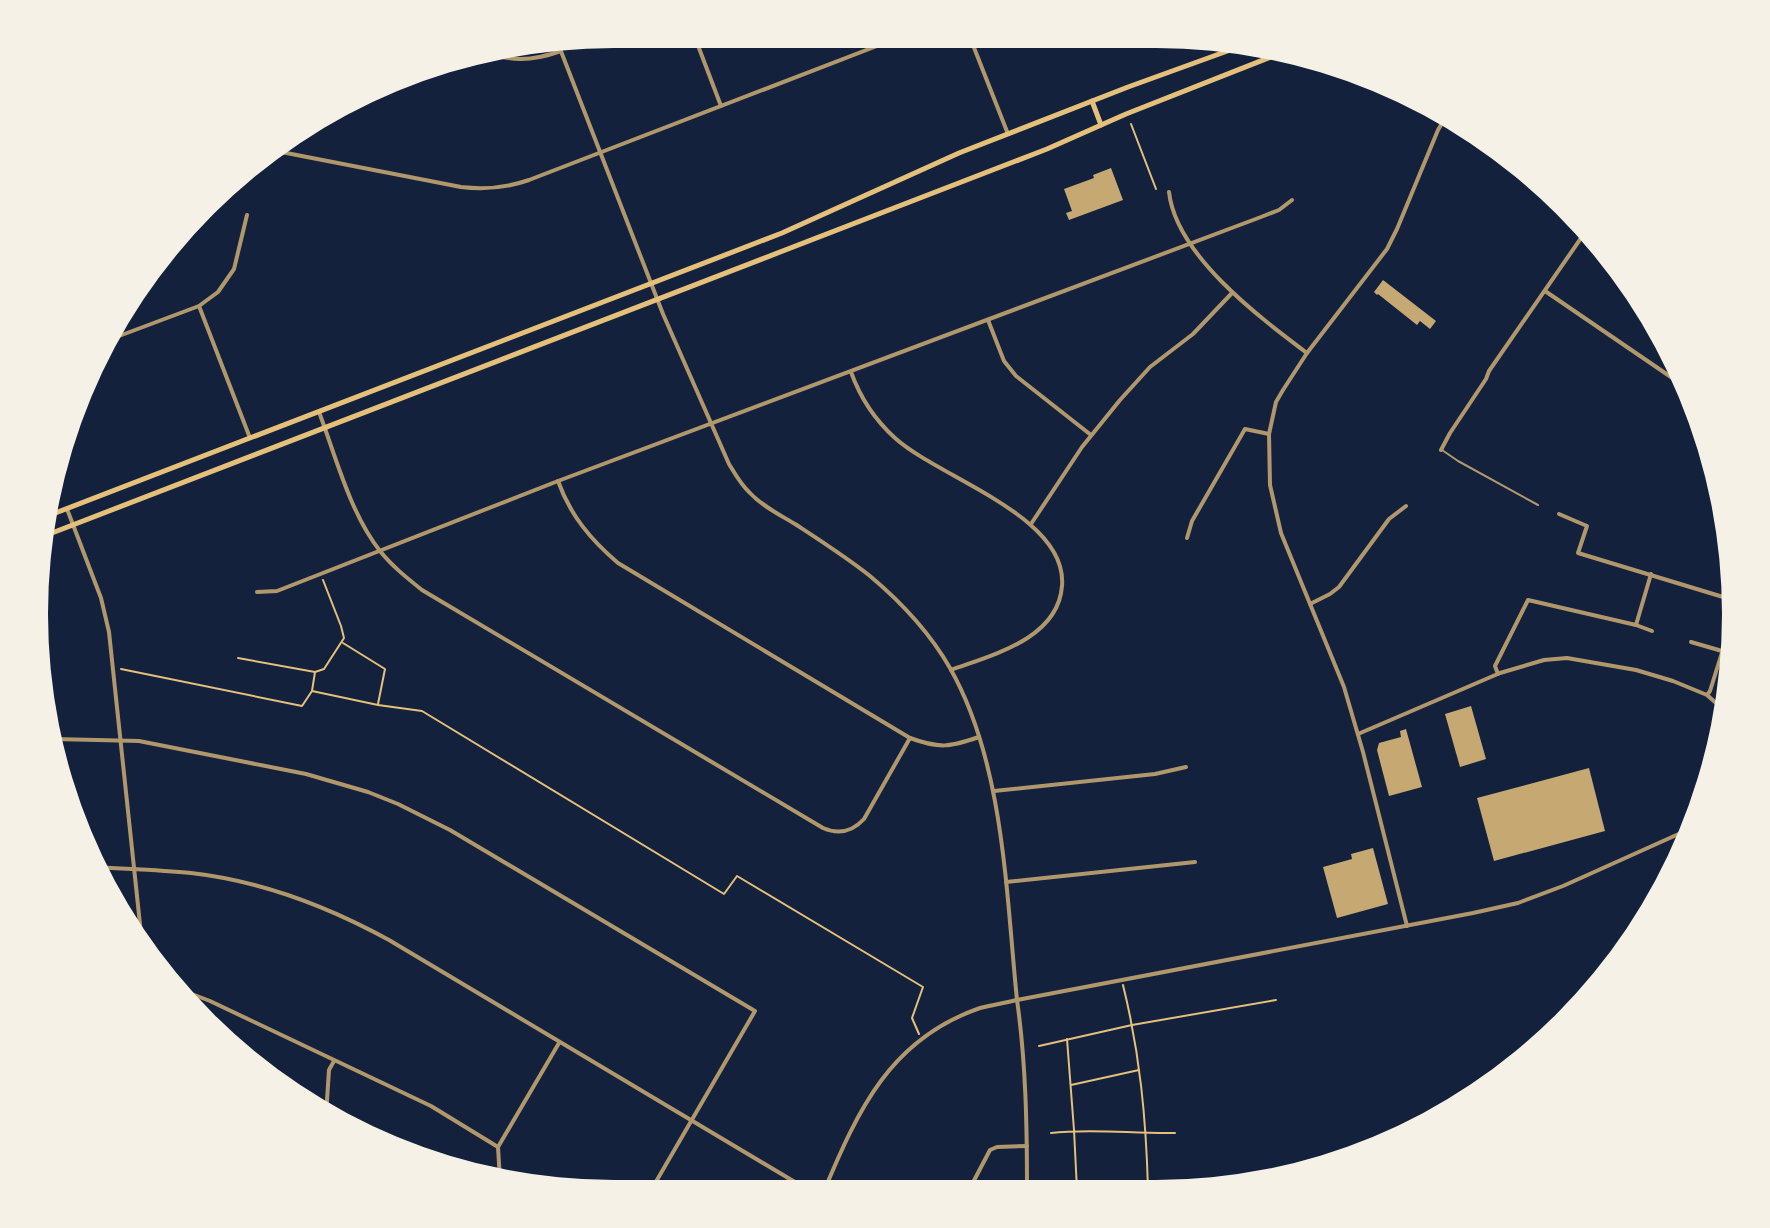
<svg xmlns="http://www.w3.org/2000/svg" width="1770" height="1228" font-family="'Fira Sans',sans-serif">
	<rect width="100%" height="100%" fill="#14213d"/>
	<g fill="#c6a872">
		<path d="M1111,168L1123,200L1069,220L1066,213L1072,211L1064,189L1094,178L1093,175Z"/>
		<path d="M1383,280L1436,321L1430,329L1420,321L1417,325L1378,294L1377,295L1374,292Z"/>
		<path d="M1471,706L1486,759L1460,767L1445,714Z"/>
		<path d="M1406,729L1422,787L1389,796L1377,750L1379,743L1401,737L1400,731Z"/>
		<path d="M1589,768L1605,831L1494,861L1477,798Z"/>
		<path d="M1373,848L1388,904L1337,918L1323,867L1352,859L1351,854Z"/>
	</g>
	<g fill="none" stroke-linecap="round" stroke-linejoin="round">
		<g stroke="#e5c07b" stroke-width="2">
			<path d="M1131,124L1156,189"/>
			<path d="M343,643L385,669L378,704"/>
			<path d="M238,658L315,672"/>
			<path d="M121,669L302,706L312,691L315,672L324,669L344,638L341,626L323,580"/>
			<path d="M312,691L378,705L422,711L724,894L737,876L923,987L912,1018L919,1034"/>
			<path d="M1123,985C1140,1054 1146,1118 1148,1189"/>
			<path d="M1067,1039L1074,1130L1077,1190"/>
			<path d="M1039,1046L1132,1025L1276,1000"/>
			<path d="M1071,1085L1139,1070"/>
			<path d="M1051,1133C1092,1128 1134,1134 1175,1133"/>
			<path d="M1078,1183L1147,1187"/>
		</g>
		<g stroke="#b1986c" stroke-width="2">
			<path d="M1442,450L1458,461L1538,505"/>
			<path d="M43,525L46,535"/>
		</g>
		<g stroke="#b1986c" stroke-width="4">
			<path d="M694,35L721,106"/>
			<path d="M971,40L1008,134"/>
			<path d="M478,52C512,60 527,63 561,51"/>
			<path d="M271,150L461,187C486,190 506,188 529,180L895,39"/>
			<path d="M1169,192C1176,255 1259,317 1307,353"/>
			<path d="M1545,291L1687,388"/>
			<path d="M199,306L250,438"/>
			<path d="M988,320L1004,361L1016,376L1091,435"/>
			<path d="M111,339L199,306L218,292L234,269L247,215"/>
			<path d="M851,372C860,397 875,420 895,438C939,478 1068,516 1062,586C1058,639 992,655 951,670"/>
			<path d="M319,412C336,457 350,513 380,551C392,566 407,578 422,590L823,828C839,835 852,832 864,819L910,738"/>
			<path d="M1441,450L1450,433L1486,379L1489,371L1588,228"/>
			<path d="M558,481C570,515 591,540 618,563L910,738C940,749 950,747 979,737"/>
			<path d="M67,509L101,598L109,632L142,943"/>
			<path d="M1559,514L1587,526L1578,553L1733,600"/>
			<path d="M1031,524L1082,447L1120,400L1150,367L1193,334L1232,293"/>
			<path d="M1187,538L1192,521L1245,429L1269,434"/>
			<path d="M257,592L277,591L558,481L1261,217L1279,210L1292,200"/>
			<path d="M1310,604L1330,594L1339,587L1389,519L1406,506"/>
			<path d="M1636,625L1652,631"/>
			<path d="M1691,642L1722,651"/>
			<path d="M1498,674L1495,666L1528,600L1636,625L1651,574"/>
			<path d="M1707,695L1710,691L1734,614"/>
			<path d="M1358,734L1500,673L1544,660L1567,658L1636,670L1673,681L1707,695L1725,711"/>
			<path d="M54,739L139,741L306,774L368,792L398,804L450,830L755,1011L650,1192"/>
			<path d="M994,791L1155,774L1186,767"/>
			<path d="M93,867C125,869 159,870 191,873C262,881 327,906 389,940L810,1191"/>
			<path d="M1006,882L1195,862"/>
			<path d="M171,986L210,1001L431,1106L498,1147"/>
			<path d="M1017,1000C1026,1063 1027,1127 1027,1190"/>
			<path d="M326,1115L329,1070L334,1061"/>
			<path d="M498,1147L559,1043"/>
			<path d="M498,1147L500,1180"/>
			<path d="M969,1190L990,1150L997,1147L1027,1146"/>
		</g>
		<g stroke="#b1986c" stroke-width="4">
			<path d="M557,41L663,314L729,464C735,474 741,485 750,493C762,506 780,515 795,524C821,541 846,557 870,576C901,602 930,633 950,668C1004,763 1006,892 1017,1000"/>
			<path d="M1407,926L1363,752L1344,687L1281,533L1270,485L1269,434L1276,402L1283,390L1307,353L1387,249L1397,229L1438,130L1448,113"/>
			<path d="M824,1191C858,1110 890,1039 980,1008C992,1005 1005,1003 1017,1000L1473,913L1518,903L1563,886L1692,828"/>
		</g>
		<g stroke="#e5c07b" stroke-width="5">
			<path d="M1092,101L1101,125"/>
			<path d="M45,517L782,233L959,153L1128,87L1244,45"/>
			<path d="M39,538L1047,149L1126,114L1286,51"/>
		</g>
	</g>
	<path d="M0 0H1770V1228H0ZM614 48H1156A566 566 0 0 1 1722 614V614A566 566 0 0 1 1156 1180H614A566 566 0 0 1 48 614V614A566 566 0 0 1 614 48Z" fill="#f6f1e7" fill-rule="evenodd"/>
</svg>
